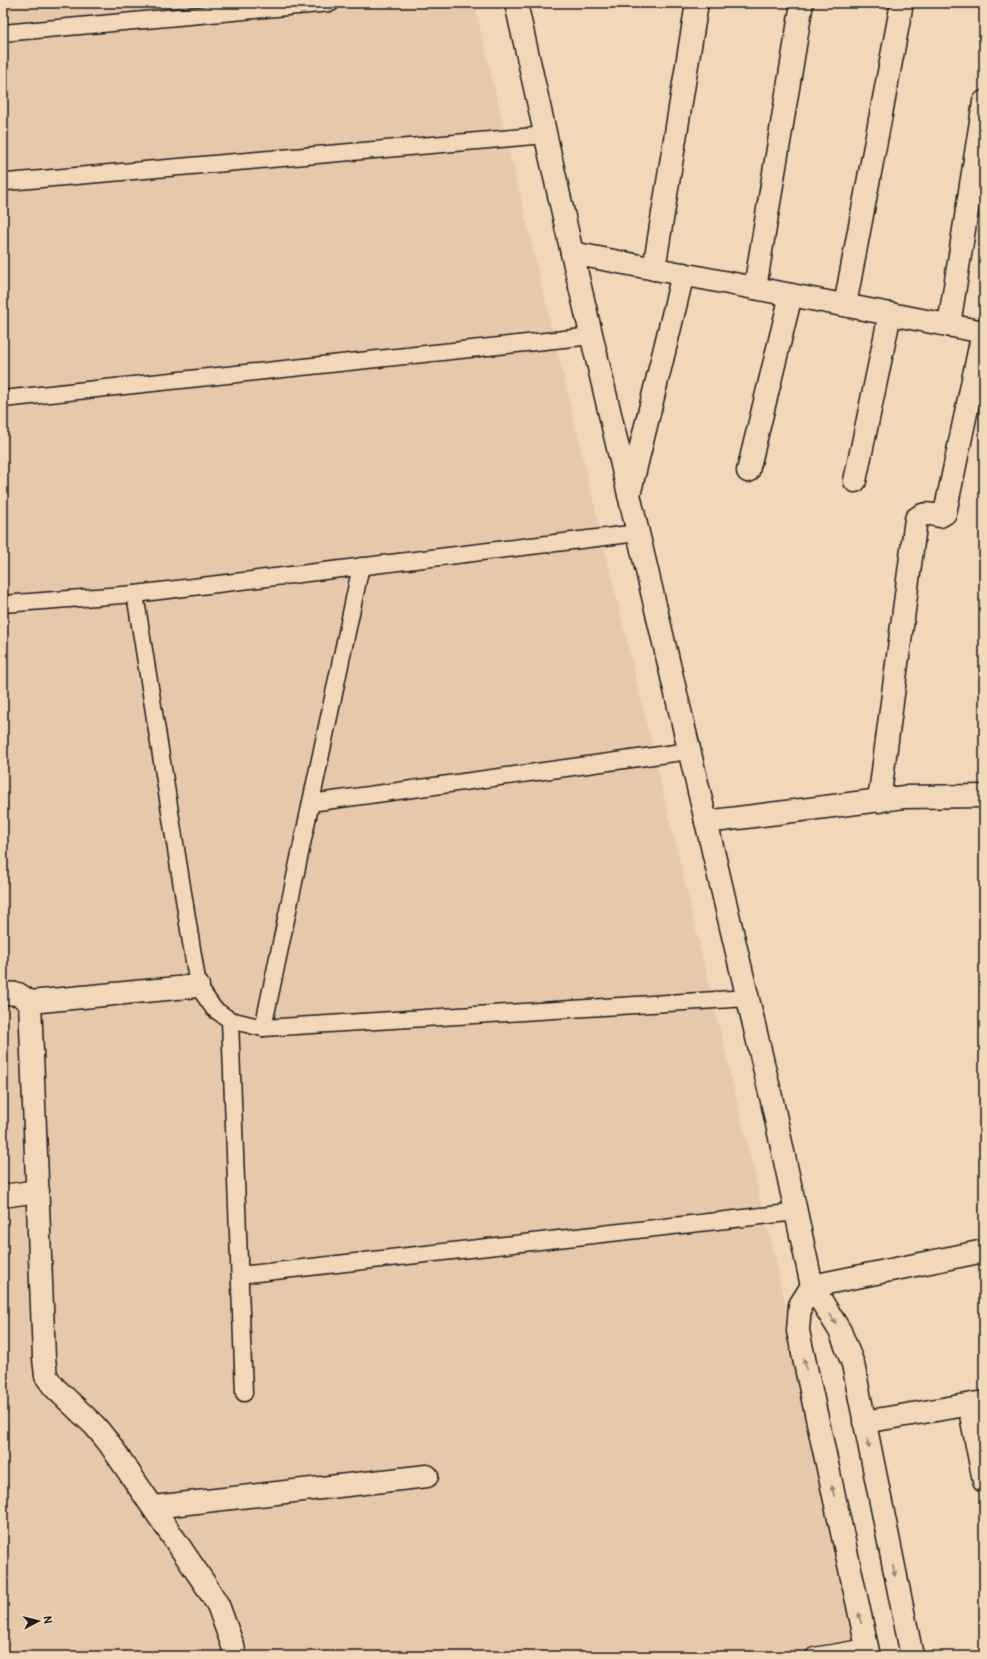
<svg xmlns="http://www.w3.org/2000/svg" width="987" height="1659" font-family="Pangolin,sans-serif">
	<rect width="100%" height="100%" fill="#f2d7b9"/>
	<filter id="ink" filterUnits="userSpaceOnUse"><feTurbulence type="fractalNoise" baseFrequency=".025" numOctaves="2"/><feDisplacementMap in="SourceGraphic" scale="8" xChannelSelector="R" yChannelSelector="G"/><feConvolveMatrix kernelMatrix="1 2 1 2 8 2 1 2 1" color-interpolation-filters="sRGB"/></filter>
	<g filter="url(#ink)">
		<path fill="#e8c8aa" d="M3,3H474L870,1656H3Z"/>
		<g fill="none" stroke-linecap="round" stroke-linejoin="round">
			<g stroke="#1c1c1c" stroke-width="19">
				<g id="lane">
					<path d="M3,33L331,3"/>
					<path d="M7,182L546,135"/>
					<path d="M3,399L592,336"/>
					<path d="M135,594L198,986L214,1009L230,1020L263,1028L748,998"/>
					<path d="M3,604L135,594L638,533"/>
					<path d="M311,803L689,751"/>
					<path d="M230,1020L244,1393"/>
					<path d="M263,1028L361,566"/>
					<path d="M240,1275L797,1212"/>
					<path d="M814,1656L867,1647"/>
				</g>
			</g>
			<g stroke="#1c1c1c" stroke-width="25">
				<g id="street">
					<path d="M572,253L984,332"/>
					<path d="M654,269L697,3"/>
					<path d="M755,288L802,3"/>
					<path d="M845,305L902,3"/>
					<path d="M949,325L984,102"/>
					<path d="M748,471L791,295"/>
					<path d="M855,481L890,314"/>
					<path d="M629,495L683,274"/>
					<path d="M879,801L916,519C924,512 930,514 940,516L945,513L983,332"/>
					<path d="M706,822L904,797L984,796"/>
					<path d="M3,993L18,994L30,1002L44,1358L46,1376L54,1387L95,1426L109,1443L205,1584L218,1605L233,1646L235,1656"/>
					<path d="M30,1002L198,986"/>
					<path d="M3,1196L38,1191"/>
					<path d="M812,1286L984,1251"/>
					<path d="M969,1405L984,1481"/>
					<path d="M864,1422L984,1402"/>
					<path d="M153,1507L427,1476"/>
				</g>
			</g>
			<g stroke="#1c1c1c" stroke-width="25">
				<g id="secondary">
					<path d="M516,3L572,253L772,1101L812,1286L840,1331L853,1364L912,1656"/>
					<path d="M812,1286L800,1305L798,1331L869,1656"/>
				</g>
			</g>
			<use href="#lane" stroke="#f2d7b9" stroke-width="16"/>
			<use href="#street" stroke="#f2d7b9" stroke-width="22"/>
			<use href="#secondary" stroke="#f2d7b9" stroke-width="22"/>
		</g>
		<defs><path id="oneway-solid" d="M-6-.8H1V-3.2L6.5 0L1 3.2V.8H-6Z"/></defs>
		<g fill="#928372">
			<use href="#oneway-solid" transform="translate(833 1319) rotate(58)"/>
			<use href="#oneway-solid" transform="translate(805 1364) rotate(-102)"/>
			<use href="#oneway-solid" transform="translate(868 1443) rotate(79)"/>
			<use href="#oneway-solid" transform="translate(833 1491) rotate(-102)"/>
			<use href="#oneway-solid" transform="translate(894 1571) rotate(79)"/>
			<use href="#oneway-solid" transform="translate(860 1618) rotate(-102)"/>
		</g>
	</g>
	<rect width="987" height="1659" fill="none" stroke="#f2d7b9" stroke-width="16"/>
	<rect x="8" y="8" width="971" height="1643" fill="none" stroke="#1c1c1c" stroke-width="1.5" filter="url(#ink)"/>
	<g transform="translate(38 1621) rotate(83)" stroke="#f2d7b9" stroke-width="3" paint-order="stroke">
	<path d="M0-3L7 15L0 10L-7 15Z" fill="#1c1c1c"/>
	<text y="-6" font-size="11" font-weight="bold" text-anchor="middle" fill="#1c1c1c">N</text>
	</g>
</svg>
